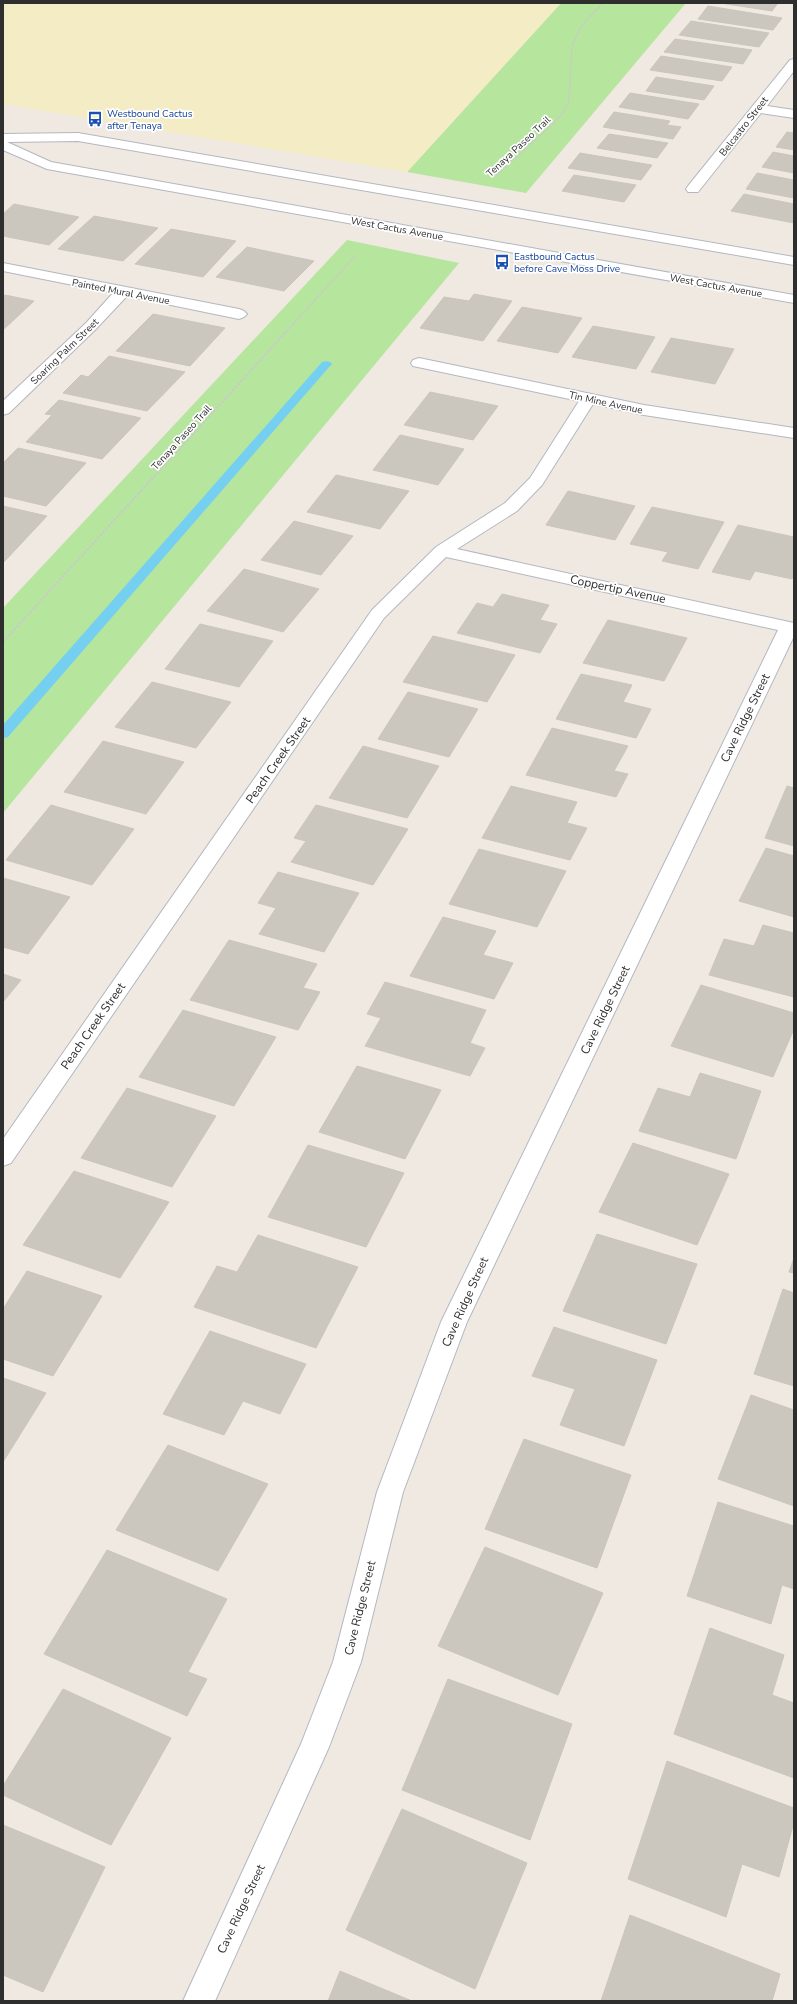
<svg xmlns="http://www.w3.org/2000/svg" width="797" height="2004" font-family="'Nunito Sans',sans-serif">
	<rect width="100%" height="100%" fill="#efe9e1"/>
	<g fill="#b6e59e">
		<path d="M561,3H686L526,193L407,172Z"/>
		<path d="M347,240L459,263L3,813V608Z"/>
	</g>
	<path fill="#f3ecc5" d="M3,3H561L407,172L3,104Z"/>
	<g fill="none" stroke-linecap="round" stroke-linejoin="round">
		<path fill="#75cff0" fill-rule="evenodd" d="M326,361L330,362L332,364L330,366L8,737L3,738V725L322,362Z"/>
	</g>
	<g fill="#cbc7bf" stroke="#cbc5ba">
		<path d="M720,3H778L772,11Z"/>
		<path d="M708,6L782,18L773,30L698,19Z"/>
		<path d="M691,21L769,33L759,47L679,35Z"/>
		<path d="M675,39L752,50L743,64L664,52Z"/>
		<path d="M661,56L732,67L722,81L650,70Z"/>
		<path d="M656,77L714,86L704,100L646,91Z"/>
		<path d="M630,93L699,104L688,119L619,107Z"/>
		<path d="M614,112L670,121L667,125L681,127L673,139L603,127Z"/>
		<path d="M787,132L794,133V150L776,147Z"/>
		<path d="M609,134L668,143L657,158L597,148Z"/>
		<path d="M773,152L794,156V173L762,167Z"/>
		<path d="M580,153L652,165L641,180L568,168Z"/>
		<path d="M757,173L794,180V198L746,189Z"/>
		<path d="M574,175L636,185L624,202L562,191Z"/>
		<path d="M744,194L794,204V223L731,211Z"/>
		<path d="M14,204L79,217L49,245L3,236V214Z"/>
		<path d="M94,216L158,228L123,261L58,249Z"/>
		<path d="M171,229L236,241L203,277L135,264Z"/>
		<path d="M247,247L314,261L284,291L216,277Z"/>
		<path d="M474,294L512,301L483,341L420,328L444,297L469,301Z"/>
		<path d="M5,295L34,301L3,330V297Z"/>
		<path d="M522,307L582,318L558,353L497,341Z"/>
		<path d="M153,314L225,328L190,366L116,351Z"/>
		<path d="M593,326L655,337L636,369L572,357Z"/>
		<path d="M671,338L734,349L715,384L651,372Z"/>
		<path d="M109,356L185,372L147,411L63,393L81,375L88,377Z"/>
		<path d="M430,392L498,406L473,440L404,425Z"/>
		<path d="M59,400L141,418L102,459L26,442L52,415L45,414Z"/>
		<path d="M400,435L464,449L438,485L373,470Z"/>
		<path d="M18,448L86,463L46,506L3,496V463Z"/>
		<path d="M336,475L409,491L380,529L307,512Z"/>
		<path d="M568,491L635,506L615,540L546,525Z"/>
		<path d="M3,506L47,516L3,563Z"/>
		<path d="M652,507L724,522L698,569L662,561L668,552L630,544Z"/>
		<path d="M294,521L353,536L321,575L261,560Z"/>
		<path d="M738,525L794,537V574L792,579L755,571L750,580L712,572Z"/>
		<path d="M244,569L319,589L283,632L207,611Z"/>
		<path d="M502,594L549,605L540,620L557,624L540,653L457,633L477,603L493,607Z"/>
		<path d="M608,620L687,638L664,681L583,663Z"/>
		<path d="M200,624L273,641L239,687L165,669Z"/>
		<path d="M433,636L515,655L487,702L403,682Z"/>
		<path d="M581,674L632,685L623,702L651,709L636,738L556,719Z"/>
		<path d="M152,682L231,702L196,748L115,727Z"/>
		<path d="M408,692L478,709L449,757L378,739Z"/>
		<path d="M552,728L628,746L614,771L628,774L616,797L526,775Z"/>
		<path d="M103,741L184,762L146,814L64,792Z"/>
		<path d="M363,746L439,766L407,818L329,798Z"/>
		<path d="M511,786L577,802L567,823L587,828L570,860L482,838Z"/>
		<path d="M787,786L794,788V846L765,838Z"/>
		<path d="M51,805L134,829L92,885L6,860Z"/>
		<path d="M316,805L408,829L373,885L291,862L306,841L294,838Z"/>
		<path d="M766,848L794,856V917L739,901Z"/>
		<path d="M479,849L566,871L537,927L449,904Z"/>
		<path d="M278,872L359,893L324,952L259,934L276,908L258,903Z"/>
		<path d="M3,878L70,897L28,954L3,947Z"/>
		<path d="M443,917L496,931L483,955L513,963L494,999L410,976Z"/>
		<path d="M763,925L794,933V997L709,975L724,939L754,946Z"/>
		<path d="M229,940L317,964L303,988L320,992L298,1030L190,1000Z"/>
		<path d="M3,974L21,980L3,1002Z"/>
		<path d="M385,982L486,1010L470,1043L485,1048L470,1076L365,1046L381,1018L367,1014Z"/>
		<path d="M701,985L794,1013V1029L773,1077L671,1046Z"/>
		<path d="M183,1010L276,1037L234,1106L139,1077Z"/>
		<path d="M357,1066L441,1090L405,1159L319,1132Z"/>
		<path d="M700,1073L761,1091L736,1159L639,1131L658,1088L690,1097Z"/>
		<path d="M127,1088L216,1116L172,1187L81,1158Z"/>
		<path d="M633,1143L729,1174L697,1245L599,1212Z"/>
		<path d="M308,1145L404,1173L366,1247L268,1217Z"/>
		<path d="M74,1171L169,1202L120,1278L23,1245Z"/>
		<path d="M597,1234L697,1264L666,1344L563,1311Z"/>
		<path d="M258,1235L358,1267L316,1348L194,1307L217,1266L237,1272Z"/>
		<path d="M794,1258V1273L789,1272Z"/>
		<path d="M27,1271L102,1296L53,1376L3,1359V1309Z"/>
		<path d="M783,1289L794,1293V1386L754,1374Z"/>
		<path d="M554,1327L657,1360L624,1446L560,1425L575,1389L532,1376Z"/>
		<path d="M210,1331L306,1364L280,1414L243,1401L224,1435L163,1414Z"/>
		<path d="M3,1378L46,1393L3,1462Z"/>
		<path d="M751,1395L794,1410V1506L718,1479Z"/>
		<path d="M524,1439L631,1475L597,1568L485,1529Z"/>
		<path d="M168,1445L268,1484L218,1571L116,1530Z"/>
		<path d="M718,1502L794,1526V1589L782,1585L771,1624L687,1596Z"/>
		<path d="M485,1547L603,1593L558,1695L438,1646Z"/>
		<path d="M107,1550L227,1599L188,1672L207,1679L187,1716L44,1654Z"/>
		<path d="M710,1628L784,1655L772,1695L794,1703V1778L674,1734Z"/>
		<path d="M448,1679L572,1724L530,1840L402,1790Z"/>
		<path d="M63,1689L171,1738L111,1845L3,1795V1786Z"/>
		<path d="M667,1761L794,1808V1822L779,1877L742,1864L726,1917L628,1879Z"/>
		<path d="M402,1809L527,1863L475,1989L346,1930Z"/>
		<path d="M3,1825L105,1867L43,1992L3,1975Z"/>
		<path d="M630,1915L780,1974L772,2001H601Z"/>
		<path d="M340,1971L412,2001H328Z"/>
	</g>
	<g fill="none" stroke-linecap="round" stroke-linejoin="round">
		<g stroke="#b4b7c1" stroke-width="2">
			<g id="minor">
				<path d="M794,59V71L767,106L794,110V118L761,113L698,192H688L686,189L688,186L790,60Z"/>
				<path d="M3,263L239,309L244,311L247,314L244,317L239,319L127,296L96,329L9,413L3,415V401L86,323L113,293L3,271Z"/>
				<path d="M419,358L644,405L794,428V438L644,415L593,404L542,485L517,511L457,549L794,623V636L467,1322L403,1492L361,1662L329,1747L215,2001H183L301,1744L333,1662L377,1492L441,1322L778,630L446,557L384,618L11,1163L3,1166V1139L372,610L436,547L505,503L530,478L579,401L413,366L411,363L413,360Z"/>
			</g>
		</g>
		<g stroke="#b4b7c1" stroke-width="2">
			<path id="secondary" d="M78,133L794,257V265L78,141L7,142L51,162L794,295V303L47,169L3,150V134Z"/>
		</g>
		<g stroke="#c9c9c9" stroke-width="1.5" stroke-dasharray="2 1" stroke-linecap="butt">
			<path d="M496,175L554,123L563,112L569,101L572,45L582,25L603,3"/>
			<path d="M285,333L356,255"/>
		</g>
		<path stroke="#c9c9c9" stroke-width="2" stroke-dasharray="2.5 1.5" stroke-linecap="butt" d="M3,642L286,332"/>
		<use href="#minor" fill="#fff" fill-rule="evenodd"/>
		<use href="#secondary" fill="#fff" fill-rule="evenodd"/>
	</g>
	<defs>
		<g id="bus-bare" transform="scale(1.2)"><path d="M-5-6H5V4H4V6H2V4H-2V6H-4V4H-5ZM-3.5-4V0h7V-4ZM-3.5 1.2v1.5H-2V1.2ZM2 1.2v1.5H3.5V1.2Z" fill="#1a4fb4" stroke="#fff" stroke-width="2.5" paint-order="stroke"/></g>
	</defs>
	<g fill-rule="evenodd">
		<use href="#bus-bare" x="95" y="119"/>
		<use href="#bus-bare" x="502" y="262"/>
	</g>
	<g text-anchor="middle" stroke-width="3.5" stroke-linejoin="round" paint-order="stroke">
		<g font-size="10" fill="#164399" stroke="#fff" text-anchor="start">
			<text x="107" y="117">Westbound Cactus<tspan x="107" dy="12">after Tenaya</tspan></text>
			<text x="514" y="260">Eastbound Cactus<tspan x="514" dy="12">before Cave Moss Drive</tspan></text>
		</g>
		<g font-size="10" fill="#2e2e2e" stroke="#fff">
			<text transform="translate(743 126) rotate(-52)" y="4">Belcastro Street</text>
			<text transform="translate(518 146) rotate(-43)" y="4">Tenaya Paseo Trail</text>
			<text transform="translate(397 228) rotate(10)" y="4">West Cactus Avenue</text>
			<text transform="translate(716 285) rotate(10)" y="4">West Cactus Avenue</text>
			<text transform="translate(121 291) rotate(11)" y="4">Painted Mural Avenue</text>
			<text transform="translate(64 351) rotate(-44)" y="4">Soaring Palm Street</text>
			<text transform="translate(606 402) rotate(12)" y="4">Tin Mine Avenue</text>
			<text transform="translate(181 437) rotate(-48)" y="4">Tenaya Paseo Trail</text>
		</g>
		<g font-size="12" fill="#2e2e2e" stroke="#fff">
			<text transform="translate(618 589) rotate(12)" y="4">Coppertip Avenue</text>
			<text transform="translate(745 718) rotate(-64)" y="4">Cave Ridge Street</text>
			<text transform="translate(278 760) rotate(-55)" y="4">Peach Creek Street</text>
			<text transform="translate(605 1010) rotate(-64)" y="4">Cave Ridge Street</text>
			<text transform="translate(93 1026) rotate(-55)" y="4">Peach Creek Street</text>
			<text transform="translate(465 1302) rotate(-66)" y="4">Cave Ridge Street</text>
			<text transform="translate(360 1608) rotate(-76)" y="4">Cave Ridge Street</text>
			<text transform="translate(241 1909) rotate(-65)" y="4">Cave Ridge Street</text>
		</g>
	</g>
	<rect width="797" height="2004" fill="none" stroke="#2e2e2e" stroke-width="8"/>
</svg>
